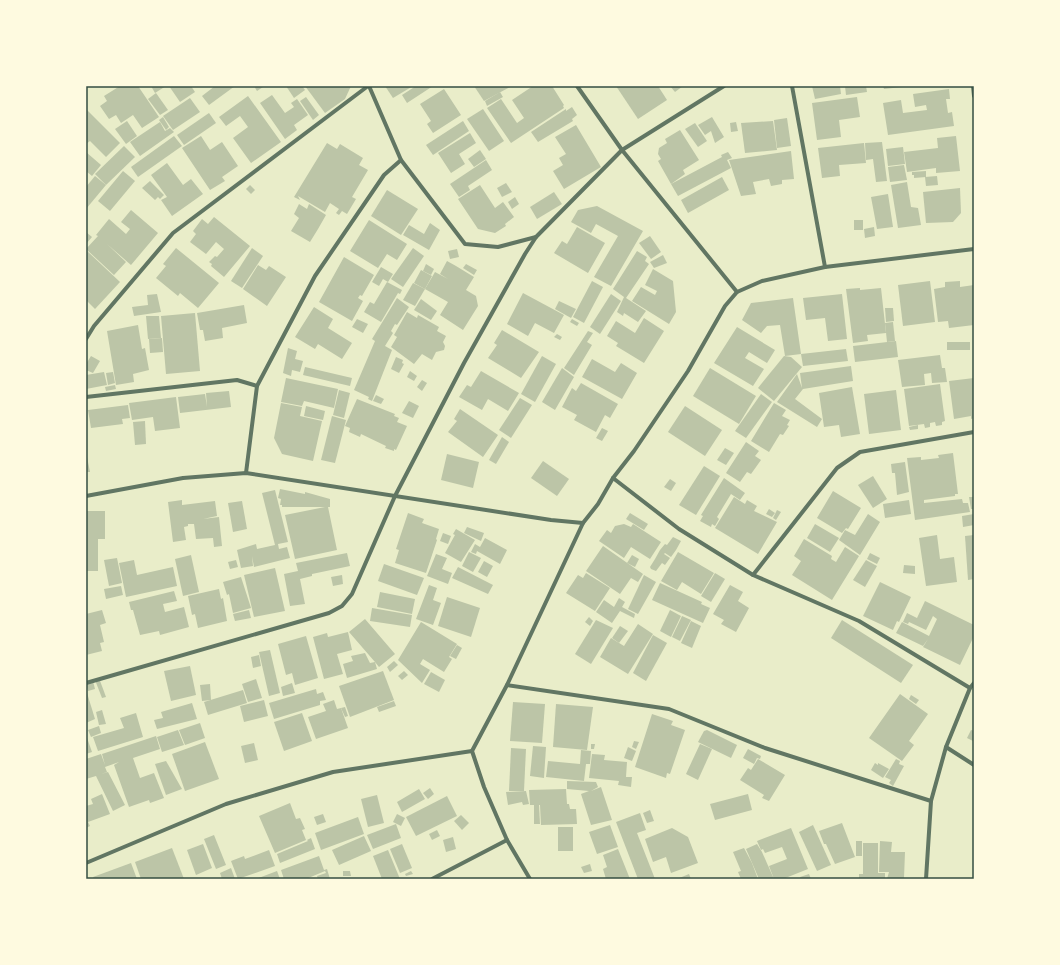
<svg xmlns="http://www.w3.org/2000/svg" width="1060" height="965" font-family="'Noto Sans',sans-serif">
	<rect width="100%" height="100%" fill="#e9edc9"/>
	<g fill="#bcc5a7">
		<path d="M120,86H138L159,117L142,128L133,115L121,123L116,115L109,119L100,106L107,101L104,96Z"/>
		<path d="M151,86H166L155,93Z"/>
		<path d="M169,86H191L195,92L180,102Z"/>
		<path d="M215,86H235L209,105L202,96Z"/>
		<path d="M254,86H262L263,87L257,91Z"/>
		<path d="M286,86H302L305,90L294,98Z"/>
		<path d="M305,86H351L345,99L325,113Z"/>
		<path d="M385,86H413L393,98Z"/>
		<path d="M416,86H433L407,103L402,95Z"/>
		<path d="M474,86H512L484,101Z"/>
		<path d="M533,86H552L564,105L563,106L564,108L511,143L487,108L501,99L517,123L524,118L512,100Z"/>
		<path d="M616,86H658L667,100L638,119Z"/>
		<path d="M670,86H683L675,92Z"/>
		<path d="M812,86H840L841,94L815,99Z"/>
		<path d="M845,86H866L867,92L846,95Z"/>
		<path d="M883,86H902V87L884,89Z"/>
		<path d="M444,89L461,115L433,133L427,124L431,121L420,104Z"/>
		<path d="M949,89L950,99H946L948,113L952,112L954,126L888,135L883,103L901,100L903,113L927,110L926,105L915,107L913,94Z"/>
		<path d="M500,92L503,97L487,106L485,101Z"/>
		<path d="M156,93L168,110L160,115L148,99Z"/>
		<path d="M272,95L285,113L294,107L291,103L297,99L308,115L294,125L297,130L285,139L260,103Z"/>
		<path d="M248,96L281,142L251,163L233,138L248,127L240,116L226,126L219,117Z"/>
		<path d="M306,97L319,115L313,120L300,101Z"/>
		<path d="M857,97L860,117L839,120L841,137L817,140L812,103Z"/>
		<path d="M190,98L200,112L173,130L163,116Z"/>
		<path d="M572,107L577,115L572,119L573,121L538,142L531,132L566,109V111Z"/>
		<path d="M483,109L504,141L489,151L467,119Z"/>
		<path d="M87,110L120,143L106,157L90,141L86,144Z"/>
		<path d="M209,113L216,123L184,145L177,135Z"/>
		<path d="M163,117L169,127L166,130L159,120Z"/>
		<path d="M712,117L724,137L715,143L711,131L705,135L698,125Z"/>
		<path d="M787,118L791,146L777,148L774,120Z"/>
		<path d="M127,121L137,136L126,144L115,129Z"/>
		<path d="M463,121L469,131L433,155L426,145Z"/>
		<path d="M773,121L777,150L745,153L741,123Z"/>
		<path d="M160,122L165,131L170,128L174,132L140,156L130,142Z"/>
		<path d="M736,122L738,131L731,132L730,123Z"/>
		<path d="M695,123L707,141L698,147L685,129Z"/>
		<path d="M576,125L601,167L564,189L553,171L563,165L559,158L566,154L555,137Z"/>
		<path d="M680,130L699,160L683,170L685,174L671,184L658,161L661,159L658,154L659,148L667,143L665,139Z"/>
		<path d="M470,133L476,143L459,154L465,164L451,173L438,153Z"/>
		<path d="M174,136L182,146L138,177L131,167Z"/>
		<path d="M201,136L210,150L222,142L238,166L222,177L225,181L210,190L182,148Z"/>
		<path d="M956,136L960,171L936,173V168L907,172L904,152L938,148L937,138Z"/>
		<path d="M882,142L887,181L876,182L873,159L866,160L865,143Z"/>
		<path d="M327,143L337,149L340,144L363,158L359,165L368,170L352,197L356,199L347,214L342,211L339,215L336,213L339,209L330,203L325,212L298,196L300,200L294,197Z"/>
		<path d="M864,143L866,163L839,165L840,176L822,178L818,148Z"/>
		<path d="M124,146L135,157L106,185L95,174Z"/>
		<path d="M903,147L905,164L888,166L886,149Z"/>
		<path d="M480,150L486,159L474,167L468,159Z"/>
		<path d="M791,151L794,179L782,180V184L771,186L769,179L753,182L756,194L741,196L729,160Z"/>
		<path d="M86,152L101,165L92,176L86,171Z"/>
		<path d="M728,152L732,158L727,160L731,168L678,196L671,184L722,157L721,155Z"/>
		<path d="M486,160L492,170L468,186L470,190L459,197L450,184Z"/>
		<path d="M167,163L183,185L191,179L203,194L172,216L161,200L167,197L151,175Z"/>
		<path d="M904,165L907,180L890,182L888,167Z"/>
		<path d="M123,171L135,181L110,211L98,201Z"/>
		<path d="M926,171V177L914,178V175H912V172Z"/>
		<path d="M95,176L106,185L86,209V187Z"/>
		<path d="M937,176L938,185L926,186L925,177Z"/>
		<path d="M722,177L729,190L688,213L681,200Z"/>
		<path d="M150,181L164,195L160,199L158,197L155,200L142,188Z"/>
		<path d="M907,182L911,207L918,208L921,225L898,228L891,185Z"/>
		<path d="M506,183L512,192L502,197L497,188Z"/>
		<path d="M250,185L255,190L251,194L246,189Z"/>
		<path d="M480,185L495,208L503,202L514,217L505,224L506,226L495,233L478,229L458,199Z"/>
		<path d="M960,188L961,213L953,222L926,223L923,192Z"/>
		<path d="M387,190L418,209L401,235L371,216Z"/>
		<path d="M554,192L562,204L537,219L530,207Z"/>
		<path d="M888,194L893,227L877,229L871,197Z"/>
		<path d="M515,197L519,204L512,209L508,202Z"/>
		<path d="M299,204L307,209L309,204L326,215L318,229L313,227L318,229L310,242L291,231L299,218L294,214Z"/>
		<path d="M597,206L643,231L611,286L594,277L618,236L596,224L591,233L571,222L578,210Z"/>
		<path d="M131,210L158,233L131,265L107,244L126,262L114,275L86,249L98,236L96,235L109,219L126,234L130,229L121,222Z"/>
		<path d="M214,217L250,246L224,277L211,266L212,264L209,262L215,256L217,257L224,249L216,242L206,254L190,242L196,234L193,231L202,219L208,224Z"/>
		<path d="M369,220L407,244L397,260L387,254L378,268L350,251Z"/>
		<rect x="854" y="220" width="9" height="10"/>
		<path d="M430,223L440,230L429,250L403,235L409,225L424,234Z"/>
		<path d="M577,227L605,243L588,273L554,253L562,241L567,244Z"/>
		<path d="M874,227L875,236L865,238L864,229Z"/>
		<path d="M86,232L92,237L86,244Z"/>
		<path d="M650,236L661,252L651,259L639,243Z"/>
		<path d="M176,248L219,283L198,308L180,293L178,296L156,278L166,266L163,264Z"/>
		<path d="M252,248L263,256L242,288L231,281Z"/>
		<path d="M413,248L424,256L403,287L391,279Z"/>
		<path d="M457,249L459,257L450,259L448,251Z"/>
		<path d="M86,250L120,282L95,309L86,300Z"/>
		<path d="M637,251L647,257L645,261L649,264L626,298L646,311L638,322L624,313L623,316L617,312L624,297L613,289Z"/>
		<path d="M663,255L667,263L654,268L650,262Z"/>
		<path d="M344,257L374,275L362,296L360,295L358,298L363,301L352,321L319,302Z"/>
		<path d="M447,261L456,266L453,272L456,266L474,277L466,290L476,296L478,306L463,330L440,315L448,302L425,289L435,272L448,279L440,274Z"/>
		<path d="M426,264L434,269L431,275L423,271Z"/>
		<path d="M466,264L477,270L474,275L463,268Z"/>
		<path d="M258,265L266,270L269,266L286,277L267,306L243,289Z"/>
		<path d="M381,267L393,274L388,282L383,279L379,286L372,282Z"/>
		<path d="M653,269L673,281L676,312L669,324L632,301L641,287L655,295L657,291L645,285Z"/>
		<path d="M421,270L432,276L425,289L414,283Z"/>
		<path d="M592,281L603,287L584,323L573,317Z"/>
		<path d="M930,281L935,322L903,326L898,285Z"/>
		<path d="M960,281V287L974,285V325L949,328L948,321L938,322L934,289L945,287V282Z"/>
		<path d="M387,282L402,290L400,294L398,293L381,322L364,312L370,302L374,304Z"/>
		<path d="M413,283L425,289L415,306L403,300Z"/>
		<path d="M860,288V290L881,288L886,333L867,335L868,341L853,343L846,289Z"/>
		<path d="M523,293L564,315L554,333L535,323L528,336L507,324Z"/>
		<path d="M157,294L161,312L134,316L132,307L148,305L147,295Z"/>
		<path d="M611,294L621,301L600,334L590,327Z"/>
		<path d="M842,294L847,339L828,341L825,318L806,320L803,298Z"/>
		<path d="M397,298L409,307L397,325L395,324L391,331L393,333L385,346L392,350L372,401L368,399L369,397L354,390L375,341L372,339Z"/>
		<path d="M793,298L801,354L785,356L780,325L767,326L761,333L742,320L751,303Z"/>
		<path d="M421,299L437,311L431,320L414,310Z"/>
		<path d="M559,301L576,309L571,318L555,309Z"/>
		<path d="M244,305L247,323L222,328L223,338L205,341L203,330H200L197,313Z"/>
		<path d="M314,307L333,319L328,328L352,343L342,359L318,344L315,349L295,337Z"/>
		<path d="M885,308H893L894,321L886,322Z"/>
		<path d="M407,312L417,318L418,315L439,327L437,331L446,336L443,342L445,346L444,350L436,352L432,360L422,354L414,364L391,347L397,337L394,335Z"/>
		<path d="M195,313L200,371L166,374L161,316Z"/>
		<path d="M146,316H159L161,338L148,339Z"/>
		<path d="M644,318L664,331L644,363L616,346L618,343L607,336L616,321L635,333Z"/>
		<path d="M357,319L368,324L363,333L352,327Z"/>
		<path d="M572,319L579,323L577,326L570,322Z"/>
		<path d="M893,322L895,341L887,342L885,323Z"/>
		<path d="M138,325L142,349L145,348L149,370L133,374L134,382L116,385L107,331Z"/>
		<path d="M737,327L775,350L767,363L749,352L745,358L764,369L753,386L714,363Z"/>
		<path d="M502,330L539,352L521,378L488,358L497,345L494,343Z"/>
		<path d="M588,331L593,333L587,342L592,345L574,375L564,368Z"/>
		<path d="M557,334L562,337L560,340L554,337Z"/>
		<path d="M162,338L163,352L150,353L149,339Z"/>
		<path d="M896,341L898,357L855,362L853,346Z"/>
		<rect x="947" y="342" width="23" height="8"/>
		<path d="M288,348L297,351L295,359L303,361L300,372L292,370L291,376L283,373Z"/>
		<path d="M846,349L848,361L803,366L801,354Z"/>
		<path d="M940,355L942,368H945L947,382L932,383L931,373L924,374L925,385L902,387L898,360Z"/>
		<path d="M91,356L100,361L93,373L86,370V364Z"/>
		<path d="M542,356L556,364L535,402L521,394Z"/>
		<path d="M784,356L791,357L802,367L774,401L758,388Z"/>
		<path d="M396,357L403,360L402,363L404,364L399,373L391,369Z"/>
		<path d="M592,359L615,372L621,363L637,373L622,399L582,377Z"/>
		<path d="M851,366L853,381L803,389L795,399L822,419L817,427L777,402L797,374L802,388L800,373Z"/>
		<path d="M305,367L352,378L350,386L303,375Z"/>
		<path d="M562,368L574,377L555,410L542,402Z"/>
		<path d="M710,368L756,396L739,424L693,396Z"/>
		<path d="M410,371L417,376L414,381L407,377Z"/>
		<path d="M481,371L519,393L508,411L488,399L482,410L459,397L467,385L471,387Z"/>
		<path d="M104,372L107,385L86,389V375Z"/>
		<path d="M113,372L115,383L108,385L106,373Z"/>
		<path d="M286,378L338,389L334,408L304,401L302,406L281,402Z"/>
		<path d="M974,378V418L971,419V416L954,419L949,381Z"/>
		<path d="M422,380L427,383L422,391L417,387Z"/>
		<path d="M581,383L618,404L610,418L605,415L596,432L574,420L577,415L562,407L572,388L576,391Z"/>
		<path d="M940,384L945,421L942,422V425L936,426L935,422L930,423V427L925,428L924,424L909,426L904,389Z"/>
		<path d="M115,385L116,389L106,391L105,387Z"/>
		<path d="M852,387L860,434L841,437L839,425L824,427L819,393Z"/>
		<path d="M339,390L350,393L344,418L333,415Z"/>
		<path d="M896,390L901,430L869,434L864,394Z"/>
		<path d="M229,391L231,407L180,413L178,397L205,394L207,407L206,393Z"/>
		<path d="M761,394L772,402L746,438L735,431Z"/>
		<path d="M376,395L384,399L381,404L373,401Z"/>
		<path d="M176,397L180,428L155,431L153,417L132,420L129,403Z"/>
		<path d="M520,398L532,405L511,438L499,430Z"/>
		<path d="M357,399L395,414L394,416L399,418L397,422L407,426L396,450L394,449V451L385,448L386,446L361,434L360,437L349,432L350,428L345,426Z"/>
		<path d="M409,401L419,406L413,418L402,413Z"/>
		<path d="M281,403L302,407L300,416L322,421L313,461L282,454L274,438Z"/>
		<path d="M774,403L786,410L782,416L790,420L787,425L789,426L783,435L780,434L769,452L751,441Z"/>
		<path d="M128,405L130,418L122,419L123,424L91,428L88,410Z"/>
		<path d="M306,406L325,411L323,420L304,416Z"/>
		<path d="M685,406L722,430L705,456L668,432Z"/>
		<path d="M460,409L498,435L483,457L448,432L457,421L454,419Z"/>
		<path d="M332,416L346,420L335,463L321,460Z"/>
		<path d="M145,421L146,444L135,445L133,422Z"/>
		<path d="M918,425V429L910,430L909,427Z"/>
		<path d="M602,428L608,431L602,441L596,438Z"/>
		<path d="M502,437L509,442L496,464L489,460Z"/>
		<path d="M746,442L759,451L755,456L761,460L751,474L747,472L740,482L726,473Z"/>
		<path d="M725,448L734,453L726,465L717,460Z"/>
		<path d="M86,452L90,472H86Z"/>
		<path d="M953,453L958,494H955V496L924,500V503L962,499L963,503H968L970,512L915,520L907,458L921,457V460L939,458L938,455Z"/>
		<path d="M447,454L479,462L473,488L441,480Z"/>
		<path d="M543,461L569,479L557,496L531,478Z"/>
		<path d="M905,462L909,492L897,495L895,473H892L891,464Z"/>
		<path d="M704,466L720,476L696,515L679,505Z"/>
		<path d="M873,476L887,499L873,508L858,485Z"/>
		<path d="M724,478L745,493L740,500L731,494L717,517L719,519L715,526L712,524L711,527L700,521L703,516L701,515Z"/>
		<path d="M670,479L676,483L671,491L664,487Z"/>
		<path d="M280,489L305,494V492L330,499V507H328L337,550L295,559L285,515L325,507H282V505H280L281,499L278,498Z"/>
		<path d="M275,490L288,542L278,544L279,549L287,547L290,558L254,567L252,556L253,566L241,568L237,550L256,544L257,549L275,545L262,493Z"/>
		<path d="M833,491L861,508L848,529L846,528L842,533L817,518Z"/>
		<path d="M734,497L745,504L747,500L757,506L754,511L777,522L758,554L715,528Z"/>
		<path d="M969,497H974V509H971Z"/>
		<path d="M182,500V505L215,501L217,516L203,519L219,517L222,546L214,547L213,538L196,539L194,524H188V520V526L184,527L186,540L173,542L168,502Z"/>
		<path d="M909,500L911,514L885,518L883,504Z"/>
		<path d="M242,501L247,529L233,532L228,503Z"/>
		<path d="M769,509L775,513L772,517L766,514Z"/>
		<path d="M777,510L781,512L776,520L773,518Z"/>
		<path d="M86,511H105V539H98V571H86Z"/>
		<path d="M408,513L424,519L422,523L439,529L436,539L437,540L426,573L395,563L399,550L396,549Z"/>
		<path d="M630,513L648,524L644,530L626,519Z"/>
		<path d="M868,514L880,522L860,555L839,540L845,530L855,535Z"/>
		<path d="M974,514V525L963,527L962,516Z"/>
		<path d="M624,524L631,527L633,524L661,542L650,559L631,547L624,558L599,541L607,530L611,533L615,526Z"/>
		<path d="M815,524L839,538L830,552L807,538Z"/>
		<path d="M467,527L484,533L481,541L464,533Z"/>
		<path d="M456,529L475,540L461,562L445,553L455,535L453,534Z"/>
		<path d="M443,533L451,536L448,544L440,541Z"/>
		<path d="M937,535L940,559L954,557L957,582L926,586L919,538Z"/>
		<path d="M974,535V579L968,580L965,536Z"/>
		<path d="M673,537L681,541L676,550L671,557L665,553L664,554L670,558L665,565L662,563L656,571L651,569L650,567L655,559L660,562L655,559L660,550L665,544L667,545Z"/>
		<path d="M485,538L507,550L500,564L477,551L476,554L471,552L475,544L480,547Z"/>
		<path d="M804,539L832,556L831,559L836,562L845,547L859,556L832,600L792,575L801,561L794,556Z"/>
		<path d="M603,546L643,574L638,582L631,578L620,594L586,571Z"/>
		<path d="M469,552L481,558L473,572L462,566Z"/>
		<path d="M678,552L714,573L701,594L682,582L677,590L661,581Z"/>
		<path d="M347,553L350,566L312,574V576L300,579L305,604L290,606L284,574L298,571L296,563Z"/>
		<path d="M870,553L880,558L877,564L867,559Z"/>
		<path d="M436,554L447,558L442,569L452,573L448,584L427,576Z"/>
		<path d="M191,555L199,592L183,596L175,559Z"/>
		<path d="M632,555L639,559L635,567L627,563Z"/>
		<path d="M117,558L122,583L109,586L104,560Z"/>
		<path d="M134,560L137,575L173,567L177,586L126,597L119,563Z"/>
		<path d="M236,560L238,567L230,569L228,562Z"/>
		<path d="M866,560L877,566L865,587L853,580Z"/>
		<path d="M484,561L493,566L487,577L478,572Z"/>
		<path d="M384,564L424,578L417,595L378,581Z"/>
		<path d="M904,565L915,566V574L903,573Z"/>
		<path d="M458,567L493,585L488,594L452,578Z"/>
		<path d="M275,568L285,611L254,617L244,575Z"/>
		<path d="M586,573L610,588L595,611L566,593L578,575L583,578Z"/>
		<path d="M715,573L725,579L711,602L701,596Z"/>
		<path d="M342,575L343,584L333,586L331,577Z"/>
		<path d="M644,575L656,582L638,614L628,609Z"/>
		<path d="M241,577L251,608L233,613L229,594L227,595L223,582Z"/>
		<path d="M880,582L911,597L899,622L897,621L893,630L863,616Z"/>
		<path d="M660,583L702,602L701,604L710,608L703,623L652,600Z"/>
		<path d="M429,585L437,588L433,600L441,603L433,625L416,619Z"/>
		<path d="M730,585L743,592L738,601L749,608L736,632L721,624L724,620L713,614Z"/>
		<path d="M121,586L123,595L106,599L104,589Z"/>
		<path d="M219,589L221,599L223,598L227,621L198,628L195,614L192,615L188,596Z"/>
		<path d="M174,591L177,601L163,604L165,612L184,607L189,627L160,635L159,631L140,635L133,610H131L129,602Z"/>
		<path d="M380,592L415,599L412,614L377,607Z"/>
		<path d="M447,597L480,608L471,637L438,626Z"/>
		<path d="M619,598L625,602L622,607L635,614L634,618L620,611L612,623L596,612L604,600L614,607Z"/>
		<path d="M925,601L974,625V636L960,665L923,647L928,639L923,646L896,633L902,622L929,636L937,619L933,616L926,630L909,622L908,624L903,622L907,613L917,618Z"/>
		<path d="M372,608L412,615L410,627L370,621Z"/>
		<path d="M102,610L106,623L100,625L104,642L100,643L102,651L86,655V614Z"/>
		<path d="M249,610L251,618L235,621L233,614Z"/>
		<path d="M670,610L681,616L671,637L660,631Z"/>
		<path d="M682,616L691,620L680,641L672,637Z"/>
		<path d="M589,617L593,621L590,626L585,622Z"/>
		<path d="M365,619L395,654L379,667L375,662L377,669L347,678L343,664L353,661L351,656L365,653L370,663L375,662L349,632Z"/>
		<path d="M596,620L613,628L591,664L575,654Z"/>
		<path d="M842,620L913,665L901,683L831,638Z"/>
		<path d="M691,621L701,626L692,648L681,643Z"/>
		<path d="M421,622L457,644L449,657L452,659L444,672L423,659L420,664L430,670L422,683L398,660Z"/>
		<path d="M638,624L653,634L628,674L600,657L611,638L624,646Z"/>
		<path d="M620,626L628,631L619,643L612,638Z"/>
		<path d="M348,632L352,650L337,654L343,674L324,679L313,637L327,633L328,637Z"/>
		<path d="M653,635L667,643L646,681L633,673Z"/>
		<path d="M306,636L318,678L295,685L292,673L286,675L278,644Z"/>
		<path d="M457,645L462,648L456,659L450,656Z"/>
		<path d="M270,650L280,693L269,696L259,652Z"/>
		<path d="M259,655L261,666L253,668L251,657Z"/>
		<path d="M394,661L398,665L390,672L387,667Z"/>
		<path d="M190,666L196,695L171,701L164,671Z"/>
		<path d="M383,671L394,700L350,717L339,686Z"/>
		<path d="M404,671L408,675L402,680L398,676Z"/>
		<path d="M431,672L445,680L439,692L424,684Z"/>
		<path d="M99,678L106,697L102,698L95,680Z"/>
		<path d="M256,679L262,698L248,702L242,684Z"/>
		<path d="M93,681L95,689L88,691L86,683Z"/>
		<path d="M292,683L295,693L283,696L281,687Z"/>
		<path d="M210,684L211,700L202,701L200,685Z"/>
		<path d="M316,689L317,694L323,692L326,700L320,701V705L274,719L269,703Z"/>
		<path d="M243,690L247,703L208,715L204,702Z"/>
		<path d="M87,693L95,719L86,723V693Z"/>
		<path d="M900,694L928,714L909,741L914,745L902,761L869,738Z"/>
		<path d="M911,695L919,700L916,704L909,699Z"/>
		<path d="M264,700L268,716L244,722L240,706Z"/>
		<path d="M334,700L337,709L341,708L348,728L316,739L308,717L326,711L323,704Z"/>
		<path d="M394,701L396,706L379,712L377,707Z"/>
		<path d="M513,702L545,704L542,743L510,741Z"/>
		<path d="M192,703L197,719L157,729L154,720L163,718L161,712Z"/>
		<path d="M556,704L593,707L587,750L553,747Z"/>
		<path d="M345,707L348,716L345,717L341,708Z"/>
		<path d="M102,710L106,724L99,725L96,712Z"/>
		<path d="M136,713L143,737L98,751L93,737L124,728L120,718Z"/>
		<path d="M302,713L312,741L284,751L274,722Z"/>
		<path d="M652,714L673,721L671,725L685,730L670,774L667,773L666,778L635,767Z"/>
		<path d="M200,723L205,738L185,745L179,730Z"/>
		<path d="M99,726L101,733L91,737L88,730Z"/>
		<path d="M178,730L184,745L162,752L157,737Z"/>
		<path d="M707,730L737,745L731,758L698,742L704,731Z"/>
		<path d="M971,730L974,731L973,741L967,738Z"/>
		<path d="M86,735L92,752L86,754Z"/>
		<path d="M156,736L160,749L133,758L140,778L154,773L164,798L150,803L149,800L129,807L114,765L119,762L105,767L107,772L101,774L108,772L125,805L113,811L96,776L86,779V759L101,754L105,765L102,754Z"/>
		<path d="M634,741L639,742L636,749L632,747Z"/>
		<path d="M205,742L219,779L185,791L172,754Z"/>
		<path d="M254,743L258,760L245,763L241,746Z"/>
		<path d="M591,744H595L594,749H591Z"/>
		<path d="M700,744L712,749L698,780L686,774Z"/>
		<path d="M533,746L546,747L544,778L530,776Z"/>
		<path d="M628,747L636,751L632,761L624,758Z"/>
		<path d="M511,748L526,749L524,791H509Z"/>
		<path d="M748,749L761,756L760,759L757,758L754,764L743,758Z"/>
		<path d="M581,750L591,751L590,764H586L584,781L546,777L548,761L580,764Z"/>
		<path d="M592,754L605,755L604,760L627,762L626,777H632L631,787L618,785L619,781L589,778Z"/>
		<path d="M758,759L785,775L769,801L762,798L764,795L740,780L748,768L751,770Z"/>
		<path d="M896,759L900,761L899,764L904,766L893,786L889,783L891,780L885,777Z"/>
		<path d="M166,761L182,789L166,795L155,764Z"/>
		<path d="M875,763L878,765V763L889,769L883,778L871,770Z"/>
		<path d="M567,781L596,782L598,787L591,791L601,787L612,820L591,825L581,794L589,791L567,789Z"/>
		<path d="M430,788L434,794L428,799L423,793Z"/>
		<path d="M419,789L425,799L402,812L397,802Z"/>
		<path d="M566,789L567,804H569L570,809H576L577,824L541,825L540,805H530L529,790Z"/>
		<path d="M526,791L529,804L523,805L522,802L508,805L506,792Z"/>
		<path d="M102,794L110,814L88,822L90,826L86,828V806L93,804L91,799Z"/>
		<path d="M748,794L752,810L715,820L710,804Z"/>
		<path d="M377,795L384,823L368,827L361,799Z"/>
		<path d="M447,796L457,816L416,836L406,817Z"/>
		<path d="M290,803L296,819L300,818L305,829L302,830L306,840L275,853L259,816Z"/>
		<path d="M534,805H539L540,824H534Z"/>
		<path d="M650,810L654,821L647,823L643,813Z"/>
		<path d="M640,813L646,830L637,833L655,879H638L616,822Z"/>
		<path d="M323,814L326,822L317,825L314,817Z"/>
		<path d="M397,814L405,818L401,826L393,822Z"/>
		<path d="M461,815L469,823L462,830L454,821Z"/>
		<path d="M358,817L364,834L321,850L315,833Z"/>
		<path d="M842,823L855,857L835,864L826,844H824L819,831Z"/>
		<path d="M396,824L401,838L373,849L367,835Z"/>
		<path d="M610,825L618,847L597,854L589,832Z"/>
		<path d="M813,825L831,865L817,871L799,832Z"/>
		<rect x="558" y="827" width="15" height="24"/>
		<path d="M672,828L688,837L698,863L671,873L666,857L653,862L645,839Z"/>
		<path d="M791,828L808,869L783,879H774L769,866L787,859L782,847L765,853L763,849L761,850L757,841Z"/>
		<path d="M437,830L440,836L432,840L429,834Z"/>
		<path d="M214,835L226,865L216,869L204,839Z"/>
		<path d="M364,836L371,851L339,865L332,850Z"/>
		<path d="M453,837L456,849L446,852L443,840Z"/>
		<path d="M311,838L315,849L280,863L277,854L308,841L307,840Z"/>
		<rect x="856" y="841" width="6" height="15"/>
		<path d="M880,841L892,842L891,852H905L904,878L887,879L889,872H879Z"/>
		<path d="M863,843H878V873H885V879H859V874H863Z"/>
		<path d="M203,844L212,868L196,875L187,850Z"/>
		<path d="M402,844L412,868L400,873L390,849Z"/>
		<path d="M757,844L762,852L774,879H759L746,849Z"/>
		<path d="M172,848L184,879H141L135,862Z"/>
		<path d="M744,848L752,863L758,879H741L738,872L741,871L733,852Z"/>
		<path d="M618,849L630,879H606L603,869L607,867L603,855Z"/>
		<path d="M269,850L275,866L238,879L231,861L244,856L245,859Z"/>
		<path d="M388,850L400,879H382L373,856Z"/>
		<path d="M319,856L324,870L327,869L330,879H318L317,876L326,873L325,871L306,879H284L281,870Z"/>
		<path d="M131,863L137,879H94L93,877Z"/>
		<path d="M590,864L592,871L584,873L581,867Z"/>
		<path d="M231,868L235,879H222L220,873Z"/>
		<path d="M277,871L280,879H256Z"/>
		<path d="M343,871H350L351,876H343Z"/>
		<path d="M411,871L413,874L406,876L405,874Z"/>
		<path d="M689,874L691,879H677Z"/>
		<path d="M809,874L811,879H801L800,877Z"/>
	</g>
	<g fill="none" stroke-linecap="round" stroke-linejoin="round">
		<g stroke="#617663" stroke-width="4">
			<path d="M369,86L401,160L465,244L498,247L536,237"/>
			<path d="M577,86L622,150L737,292"/>
			<path d="M792,86L825,267"/>
			<path d="M973,86L974,96"/>
			<path d="M86,339L94,326L173,233L368,86"/>
			<path d="M86,397L237,380L257,386"/>
			<path d="M246,473L257,386L315,276L384,175L401,160"/>
			<path d="M613,478L679,529L753,575L859,621L970,688"/>
			<path d="M86,496L183,478L246,473L551,520L583,523L598,504L613,478L634,451L688,371L725,306L737,292L762,281L825,267L974,249"/>
			<path d="M753,575L837,468L860,452L974,432"/>
			<path d="M86,683L329,613L342,606L352,594L395,496L464,363L525,254L536,237L622,150L724,86"/>
			<path d="M507,685L669,709L765,748L931,801"/>
			<path d="M946,747L974,765"/>
			<path d="M86,863L226,804L333,772L472,751"/>
			<path d="M432,879L507,840"/>
			<path d="M530,879L507,840L484,787L472,751L507,685L583,523"/>
			<path d="M926,879L931,801L946,747L970,688L974,683"/>
		</g>
	</g>
	<rect width="1060" height="965" fill="none" stroke="#fefae0" stroke-width="174"/>
	<rect x="87" y="87" width="886" height="791" fill="none" stroke="#344e41" stroke-width="1.5"/>
</svg>
